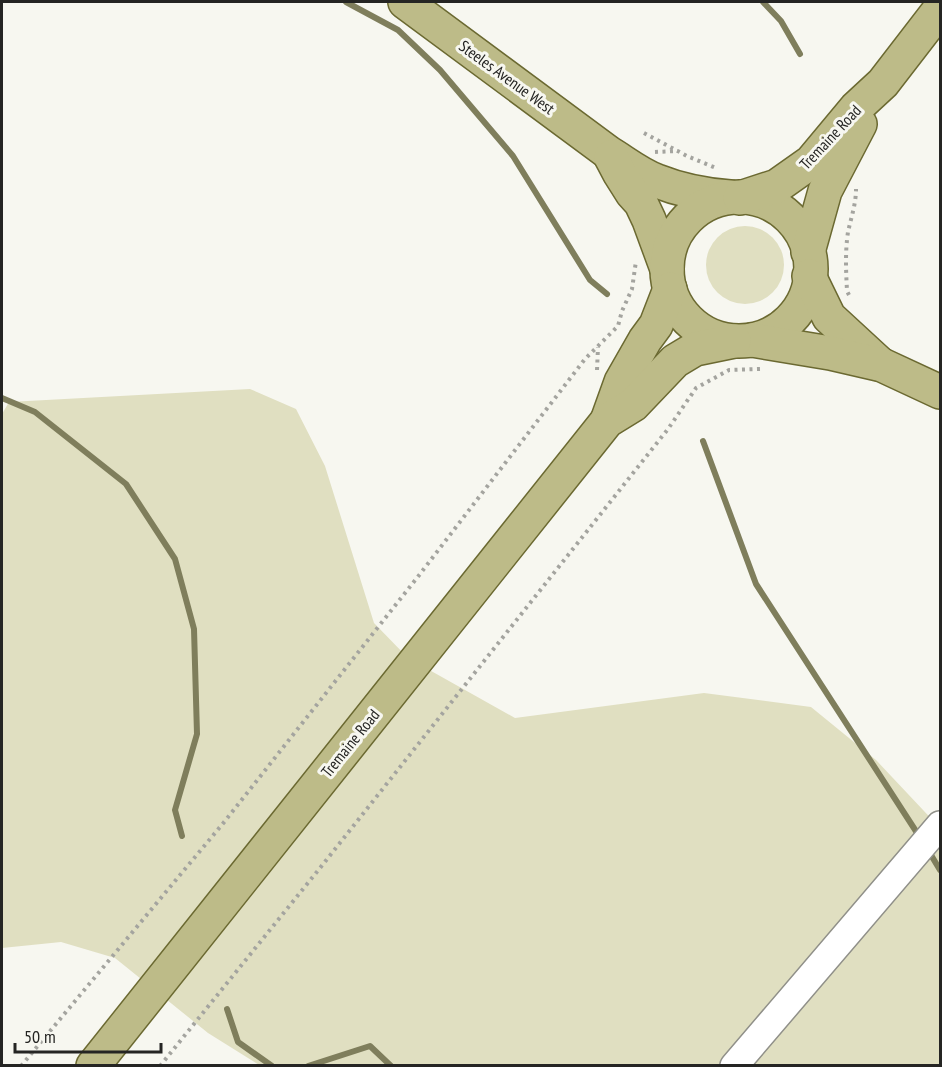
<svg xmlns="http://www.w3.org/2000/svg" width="942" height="1067" font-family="'PT Sans Narrow',sans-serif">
	<rect width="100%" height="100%" fill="#f7f7f0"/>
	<g fill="#e0dfc1">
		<circle cx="745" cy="265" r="39"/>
		<path d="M250,389L296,409L325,466L374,623L408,658L515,718L704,693L811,707L876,760L940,828V1065H259L208,1033L115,958L61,942L2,948V414L9,402Z"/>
	</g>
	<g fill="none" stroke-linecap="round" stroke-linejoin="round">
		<g stroke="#7f7e5c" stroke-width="6">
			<path d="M346,2L398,30L440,70L513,156L590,280L607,294"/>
			<path d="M763,2L781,21L800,54"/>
			<path d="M2,398L35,412L126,484L175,559L194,629L197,734L175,810L182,836"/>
			<path d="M703,441L756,584L921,839"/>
			<path d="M928,850L940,870"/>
			<path d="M227,1009L238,1042L272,1066"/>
			<path d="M308,1066L370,1046L391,1066"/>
		</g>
		<g stroke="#909089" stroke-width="30">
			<path id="minor" d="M734,1066L940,825"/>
		</g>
		<g stroke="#6b6931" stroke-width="36">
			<g id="major">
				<path d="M405,2L609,153C624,162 640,175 657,181C682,191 704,195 730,197"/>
				<path d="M611,157L620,174L632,193L641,203L649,220L667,269"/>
				<circle cx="739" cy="269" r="72"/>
				<path d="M740,198L777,186L811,162L856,108L883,83L940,9"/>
				<path d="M808,252L825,191L860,124"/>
				<path d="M809,276L829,317L880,364"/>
				<path d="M752,340L830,353L882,365L940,392"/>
				<path d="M607,421L621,382L645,340L656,325L670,289"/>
				<path d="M93,1066L607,421L633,405L675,361L695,349L734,341"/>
			</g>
		</g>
		<g stroke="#a4a49f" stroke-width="4" stroke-dasharray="3 4.5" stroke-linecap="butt">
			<path d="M644,133L687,156L716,168"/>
			<path d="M655,152L678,151"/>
			<path d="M849,295L847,291C846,271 845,252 848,232C851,218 856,204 856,189"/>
			<path d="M597,370L598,347"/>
			<path d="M21,1066L225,821L420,574L585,359L618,326L622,311L632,289L636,261"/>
			<path d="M160,1066L320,868L668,429L696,388L729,370L760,369"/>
		</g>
		<use href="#minor" stroke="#fff" stroke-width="27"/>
		<use href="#major" stroke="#bdbb88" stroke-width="33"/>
	</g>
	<g text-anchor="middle" stroke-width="6" stroke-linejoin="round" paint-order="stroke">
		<g font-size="16" fill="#252523" stroke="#f7f7f0">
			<text transform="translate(507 77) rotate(36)" y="6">Steeles Avenue West</text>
			<text transform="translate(830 137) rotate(-47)" y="6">Tremaine Road</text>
			<text transform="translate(350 743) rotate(-51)" y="6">Tremaine Road</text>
		</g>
	</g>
	<rect width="942" height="1067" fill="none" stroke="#252523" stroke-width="6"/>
	<path d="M15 1043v9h146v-9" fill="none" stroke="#252523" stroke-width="3"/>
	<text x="24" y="1043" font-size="18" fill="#252523" stroke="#f7f7f0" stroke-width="4.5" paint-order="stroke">50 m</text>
</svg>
